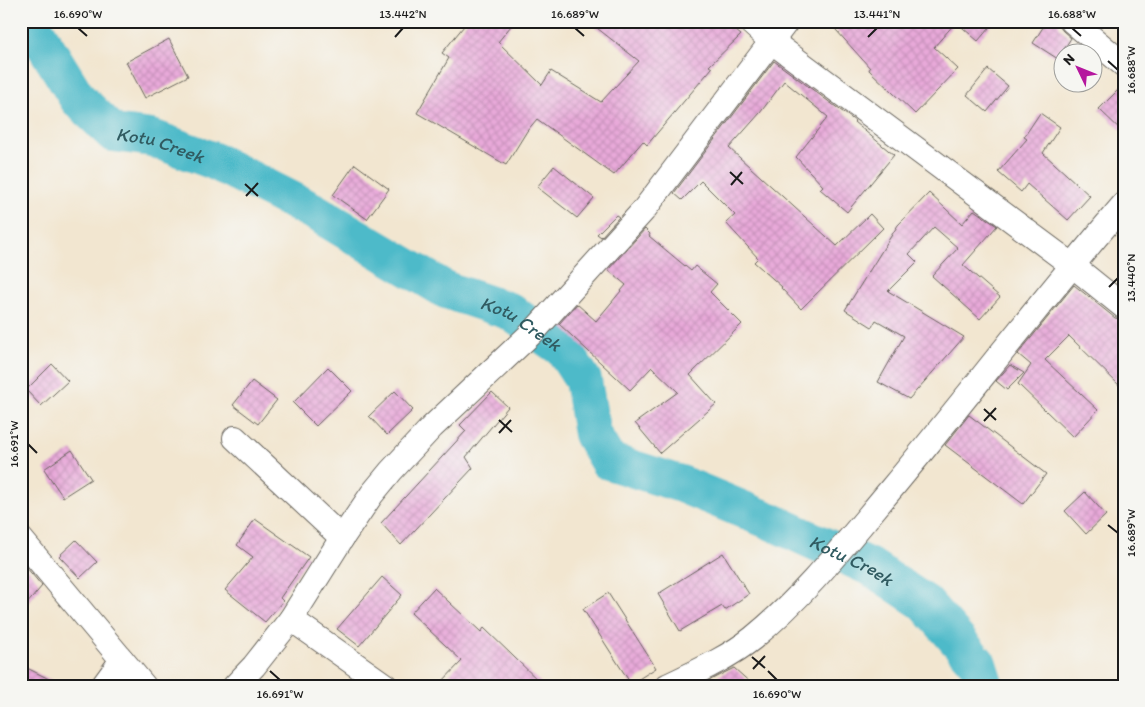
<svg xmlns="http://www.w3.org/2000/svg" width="1145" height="707" font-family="Itim,sans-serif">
	<defs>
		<pattern id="building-cross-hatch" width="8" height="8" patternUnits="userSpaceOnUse" patternTransform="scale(1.25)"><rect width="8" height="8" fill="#e8a9d9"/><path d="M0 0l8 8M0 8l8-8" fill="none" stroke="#c691ba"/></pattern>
	</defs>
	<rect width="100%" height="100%" fill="#f6f6f2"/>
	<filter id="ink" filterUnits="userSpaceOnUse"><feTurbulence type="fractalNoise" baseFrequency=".02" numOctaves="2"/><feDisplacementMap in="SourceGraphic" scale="10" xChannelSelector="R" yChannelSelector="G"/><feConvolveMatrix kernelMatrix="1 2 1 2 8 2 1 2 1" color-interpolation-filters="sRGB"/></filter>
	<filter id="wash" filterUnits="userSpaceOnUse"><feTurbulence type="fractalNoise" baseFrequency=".0096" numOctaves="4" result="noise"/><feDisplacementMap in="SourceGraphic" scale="20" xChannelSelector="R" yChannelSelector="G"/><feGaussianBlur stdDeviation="1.12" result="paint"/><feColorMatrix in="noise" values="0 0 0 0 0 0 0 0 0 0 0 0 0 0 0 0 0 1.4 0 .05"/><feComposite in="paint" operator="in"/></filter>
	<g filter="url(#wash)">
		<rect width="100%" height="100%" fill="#f2e6d0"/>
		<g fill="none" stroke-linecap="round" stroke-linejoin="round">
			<path stroke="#4dbac9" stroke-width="38" id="s1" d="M30,21L78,99L113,133L152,138L214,161L315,212L446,290L509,311L563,349L583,380L592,434L608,461L681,484L768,520L872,568L925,603L978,664L985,686"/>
		</g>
		<g id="blocks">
			<g fill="url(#building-cross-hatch)">
				<path d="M468,21H515L498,42L542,85L551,71L601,102L639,61L588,21H724L741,35L709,66L712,68L647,145L643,141L614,175L537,119L527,131L506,165L417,113L449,58L442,53Z"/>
				<path d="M828,21H995L978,41L956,22L934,47L958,69L915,114L869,70L870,68Z"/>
				<path d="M1047,21H1059V26L1063,31L1071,38L1058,59L1033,43Z"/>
				<path d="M169,39L188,76L145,98L126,62Z"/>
				<path d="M774,61L855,121L854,122L894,155L847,212L820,189L823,186L796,157L828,117L784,81L760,113L729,148L837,246L870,214L883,228L801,309L781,288L782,287L754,262L758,258L726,223L735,215L701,181L682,200L674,193Z"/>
				<path d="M988,69L1008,86L987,112L967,95Z"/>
				<path d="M1124,84V133L1099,109Z"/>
				<path d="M1040,113L1060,127L1043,153L1090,196L1068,220L1027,184L1021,192L998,172L1027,139L1024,137Z"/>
				<path d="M355,164L389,189L367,219L333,195Z"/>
				<path d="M554,166L594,198L577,218L537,187Z"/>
				<path d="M929,193L962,224L974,210L997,226L963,265L1000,297L980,319L932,276L958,248L934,227L909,254L917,262L888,291L964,337L909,399L878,382L904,336L876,320L872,327L845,310L898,225Z"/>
				<path d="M616,215L619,217L601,237L597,234Z"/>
				<path d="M645,229L650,234L649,236L691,271L695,266L717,284L710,292L742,324L690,375L716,404L660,453L635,423L678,392L652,367L630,390L559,324L577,304L596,321L626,285L608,270Z"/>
				<path d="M1074,285L1115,318L1124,320V390L1069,336L1045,360L1098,410L1073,437L1018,384L1031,365L1018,354Z"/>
				<path d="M52,364L68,381L41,406L26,390Z"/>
				<path d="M1010,365L1024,373L1007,390L996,381Z"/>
				<path d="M328,367L352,391L316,426L293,403Z"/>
				<path d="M252,381L277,400L258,424L233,405Z"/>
				<path d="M395,391L413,410L387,435L369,416Z"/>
				<path d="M492,392L508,407L466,457L473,468L401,545L381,523L466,431L460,425Z"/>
				<path d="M969,415L1046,474L1023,504L945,445Z"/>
				<path d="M72,450L91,479L63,497L44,469Z"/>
				<path d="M1085,492L1106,515L1086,534L1065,511Z"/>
				<path d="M255,519L309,557L280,598L283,601L265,622L225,590L253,557L237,545Z"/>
				<path d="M76,540L97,562L80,578L59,556Z"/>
				<path d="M723,553L749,594L725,610L722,606L680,631L658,594Z"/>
				<path d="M21,561L42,586L21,611Z"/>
				<path d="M382,577L402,595L359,646L337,629Z"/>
				<path d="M434,588L481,632L484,628L544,686H438L462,661L411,613Z"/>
				<path d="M608,593L656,668L631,684L583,609Z"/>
				<path d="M21,665L63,686H21Z"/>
				<path d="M734,668L754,686H699L718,676Z"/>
			</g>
		</g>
	</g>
	<g filter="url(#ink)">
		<use href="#blocks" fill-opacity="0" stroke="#67635b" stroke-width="1"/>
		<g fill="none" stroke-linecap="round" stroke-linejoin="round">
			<g stroke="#67635b" stroke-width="26">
				<g id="street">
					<path d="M749,21L771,41L1072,265L1124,307"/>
					<path d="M1072,21L1124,65"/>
					<path d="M235,438L342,538"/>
					<path d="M21,539L144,686"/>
					<path d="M291,619L386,686"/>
					<path d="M103,686L122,660"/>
					<path d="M235,686L254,666L291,619L342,538L372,494L391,471L432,427L535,330L643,211L787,21"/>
					<path d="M667,686C696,672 728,658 753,638C806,595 848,540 892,488C970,394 1044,297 1124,204"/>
				</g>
			</g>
			<use href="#street" stroke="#fff" stroke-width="24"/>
		</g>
	</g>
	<path fill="none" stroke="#1c1c1c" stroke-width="2" d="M78,28L87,36M575,28L584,36M1072,28L1081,36M395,37L403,28M868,37L877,28M1108,61L1118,70M730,172L743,184M245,184L258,196M731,185L742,172M246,196L258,183M1109,287L1118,278M984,409L996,420M499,420L512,432M984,421L996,408M499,433L511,420M28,444L37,453M1108,525L1118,533M752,657L765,668M753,669L765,656M270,671L280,680M768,671L777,680"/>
	<g text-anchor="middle" stroke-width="4" stroke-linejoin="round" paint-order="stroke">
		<g font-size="19" font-style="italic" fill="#305b61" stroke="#f6f6f2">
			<text dy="7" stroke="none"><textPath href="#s1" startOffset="189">Kotu Creek</textPath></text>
			<text dy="7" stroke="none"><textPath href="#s1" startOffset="594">Kotu Creek</textPath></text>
			<text dy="7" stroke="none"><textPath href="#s1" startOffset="1030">Kotu Creek</textPath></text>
		</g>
	</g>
	<rect width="1145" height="707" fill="none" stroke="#f6f6f2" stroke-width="55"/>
	<g transform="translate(1078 68) rotate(313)"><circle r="24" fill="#f6f6f2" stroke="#9f9f9c"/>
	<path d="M0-4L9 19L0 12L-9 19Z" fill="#b5179e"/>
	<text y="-8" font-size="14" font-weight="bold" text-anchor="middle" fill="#1c1c1c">N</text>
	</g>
	<rect x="28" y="28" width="1090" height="652" fill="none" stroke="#1c1c1c" stroke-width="2"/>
	<g font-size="12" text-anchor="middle" fill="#1c1c1c">
		<text x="78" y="18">16.690°W</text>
		<text x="403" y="18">13.442°N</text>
		<text x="575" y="18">16.689°W</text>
		<text x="877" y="18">13.441°N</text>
		<text x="1072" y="18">16.688°W</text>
		<text transform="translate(1131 70) rotate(-90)" y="4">16.688°W</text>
		<text transform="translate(1131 278) rotate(-90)" y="4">13.440°N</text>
		<text transform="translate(14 444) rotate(-90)" y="4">16.691°W</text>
		<text transform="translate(1131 533) rotate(-90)" y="4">16.689°W</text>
		<text x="280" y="698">16.691°W</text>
		<text x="777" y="698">16.690°W</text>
	</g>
</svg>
